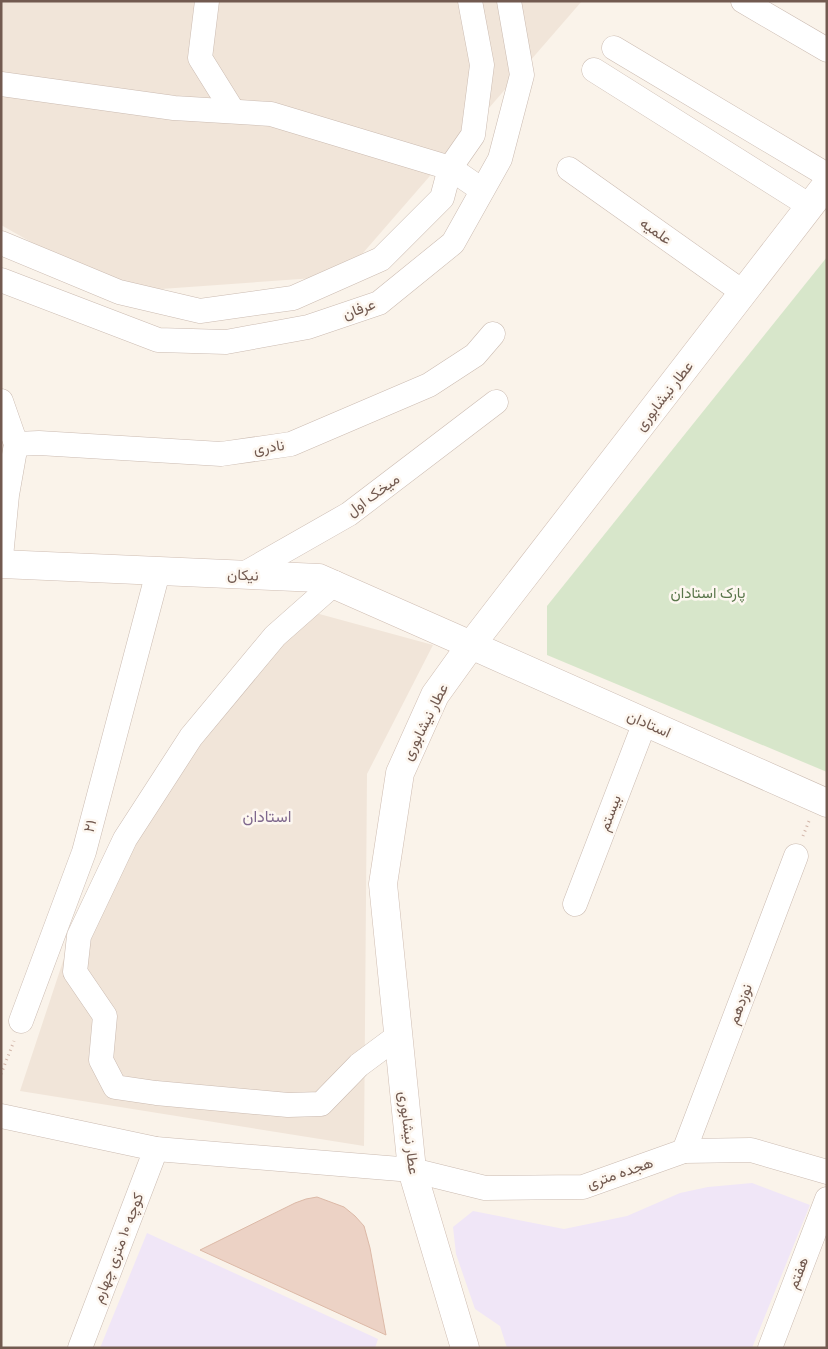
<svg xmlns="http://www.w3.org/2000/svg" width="828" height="1349" font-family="'IBM Plex Sans',Vazirmatn,sans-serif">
	<rect width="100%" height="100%" fill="#faf3ea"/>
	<g fill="#f1e5d9">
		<path d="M1,1H582L343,276L119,292L1,225Z"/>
		<path d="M290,606L433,645L367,774L364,1146L20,1091L82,904L114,834L198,709Z"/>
	</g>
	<g fill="#f0e6f7">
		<path d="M752,1183L810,1205L752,1348H507L500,1326L475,1309L456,1254L453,1227L473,1211L564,1229L627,1216L680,1193L708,1187Z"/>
		<path d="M147,1233L378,1339L375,1348H100Z"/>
	</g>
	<path fill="#d7e6ca" d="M827,257V772L547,655V606Z"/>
	<path fill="#ecd2c5" stroke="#dcb9a7" d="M317,1197L344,1207L355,1216L364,1226L370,1248L386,1335L200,1250L295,1203L306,1199Z"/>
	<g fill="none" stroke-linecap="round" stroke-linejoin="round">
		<g stroke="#cbbbb1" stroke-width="25">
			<g id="minor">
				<path d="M207,1L200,58L233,111"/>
				<path d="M743,1L827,50"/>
				<path d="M614,48L827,175"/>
				<path d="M594,70L810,206"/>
				<path d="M1,84L174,108L271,114L450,168L482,190"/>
				<path d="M569,169L744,293"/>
				<path d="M1,243L119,292L200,311L293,298L381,259L442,198L450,168L473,135L482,65L470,1"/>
				<path d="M1,280L158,340L226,342L308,327L379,303L453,243L500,159L522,75L509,1"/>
				<path d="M1,401L16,444L7,495L1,557"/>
				<path d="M16,444L39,443L221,454L291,444L429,385L475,355L493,334"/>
				<path d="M242,575L349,514L496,402"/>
				<path d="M335,583L275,636L191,737L125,839L79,936L75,972L105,1016L101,1060L115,1087L156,1093L288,1105L321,1104L359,1065L398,1036"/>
				<path d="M575,904L645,722"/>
				<path d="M21,1021L84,852L158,572"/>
				<path d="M1,1116L156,1149L412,1170L485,1188L583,1187L684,1151L751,1150L827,1172"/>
				<path d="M684,1151L796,856"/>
				<path d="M80,1348L156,1149"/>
				<path d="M770,1348L827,1199"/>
			</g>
		</g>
		<g stroke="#cbbbb1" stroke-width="29">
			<path id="tertiary" d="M471,645L827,803"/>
		</g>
		<g stroke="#cfbdb2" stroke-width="29">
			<g id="secondary">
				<path d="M1,564L319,578L471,645"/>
				<path d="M465,1348L412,1170L383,884L400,773L435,695L471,645L827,184"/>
			</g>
		</g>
		<g stroke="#d1b5a8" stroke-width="3" stroke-dasharray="1 4" stroke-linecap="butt">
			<path d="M803,836L809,821"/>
			<path d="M1,1074L14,1041"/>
		</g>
		<use href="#minor" stroke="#fff" stroke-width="24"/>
		<use href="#tertiary" stroke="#fff" stroke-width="28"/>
		<use href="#secondary" stroke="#fff" stroke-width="28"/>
	</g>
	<g text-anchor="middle" stroke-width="5" stroke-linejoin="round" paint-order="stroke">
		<g font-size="15" fill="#725a50" stroke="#fdf7f0">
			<text transform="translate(656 231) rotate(35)" y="5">علمیه</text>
			<text transform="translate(359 309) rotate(-20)" y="5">عرفان</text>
			<text transform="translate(664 396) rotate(-52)" y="5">عطار نیشابوری</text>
			<text transform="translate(269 447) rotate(-8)" y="5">نادری</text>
			<text transform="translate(373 495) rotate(-36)" y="5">میخک اول</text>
			<text transform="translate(243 575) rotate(2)" y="5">نیکان</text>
			<text transform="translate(425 722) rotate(-63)" y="5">عطار نیشابوری</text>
			<text transform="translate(649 724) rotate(24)" y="5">استادان</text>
			<text transform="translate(610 813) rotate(-69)" y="5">بیستم</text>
			<text transform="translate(90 826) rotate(-75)" y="5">۲۱</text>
			<text transform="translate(740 1004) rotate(-69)" y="5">نوزدهم</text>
			<text transform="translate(409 1133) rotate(83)" y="5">عطار نیشابوری</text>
			<text transform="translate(620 1173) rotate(-19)" y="5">هجده متری</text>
			<text transform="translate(118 1248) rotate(-69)" y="5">کوچه ۱۰ متری چهارم</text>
			<text transform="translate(798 1273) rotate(-69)" y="5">هفتم</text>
		</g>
		<g font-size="15" fill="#59764a" stroke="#fdf7f0">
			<text x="708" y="598">پارک استادان</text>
		</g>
		<g font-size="16" fill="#7f688d" stroke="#fdf7f0">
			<text x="267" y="822">استادان</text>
		</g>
	</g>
	<rect width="828" height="1349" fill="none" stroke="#725a50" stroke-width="5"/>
</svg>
